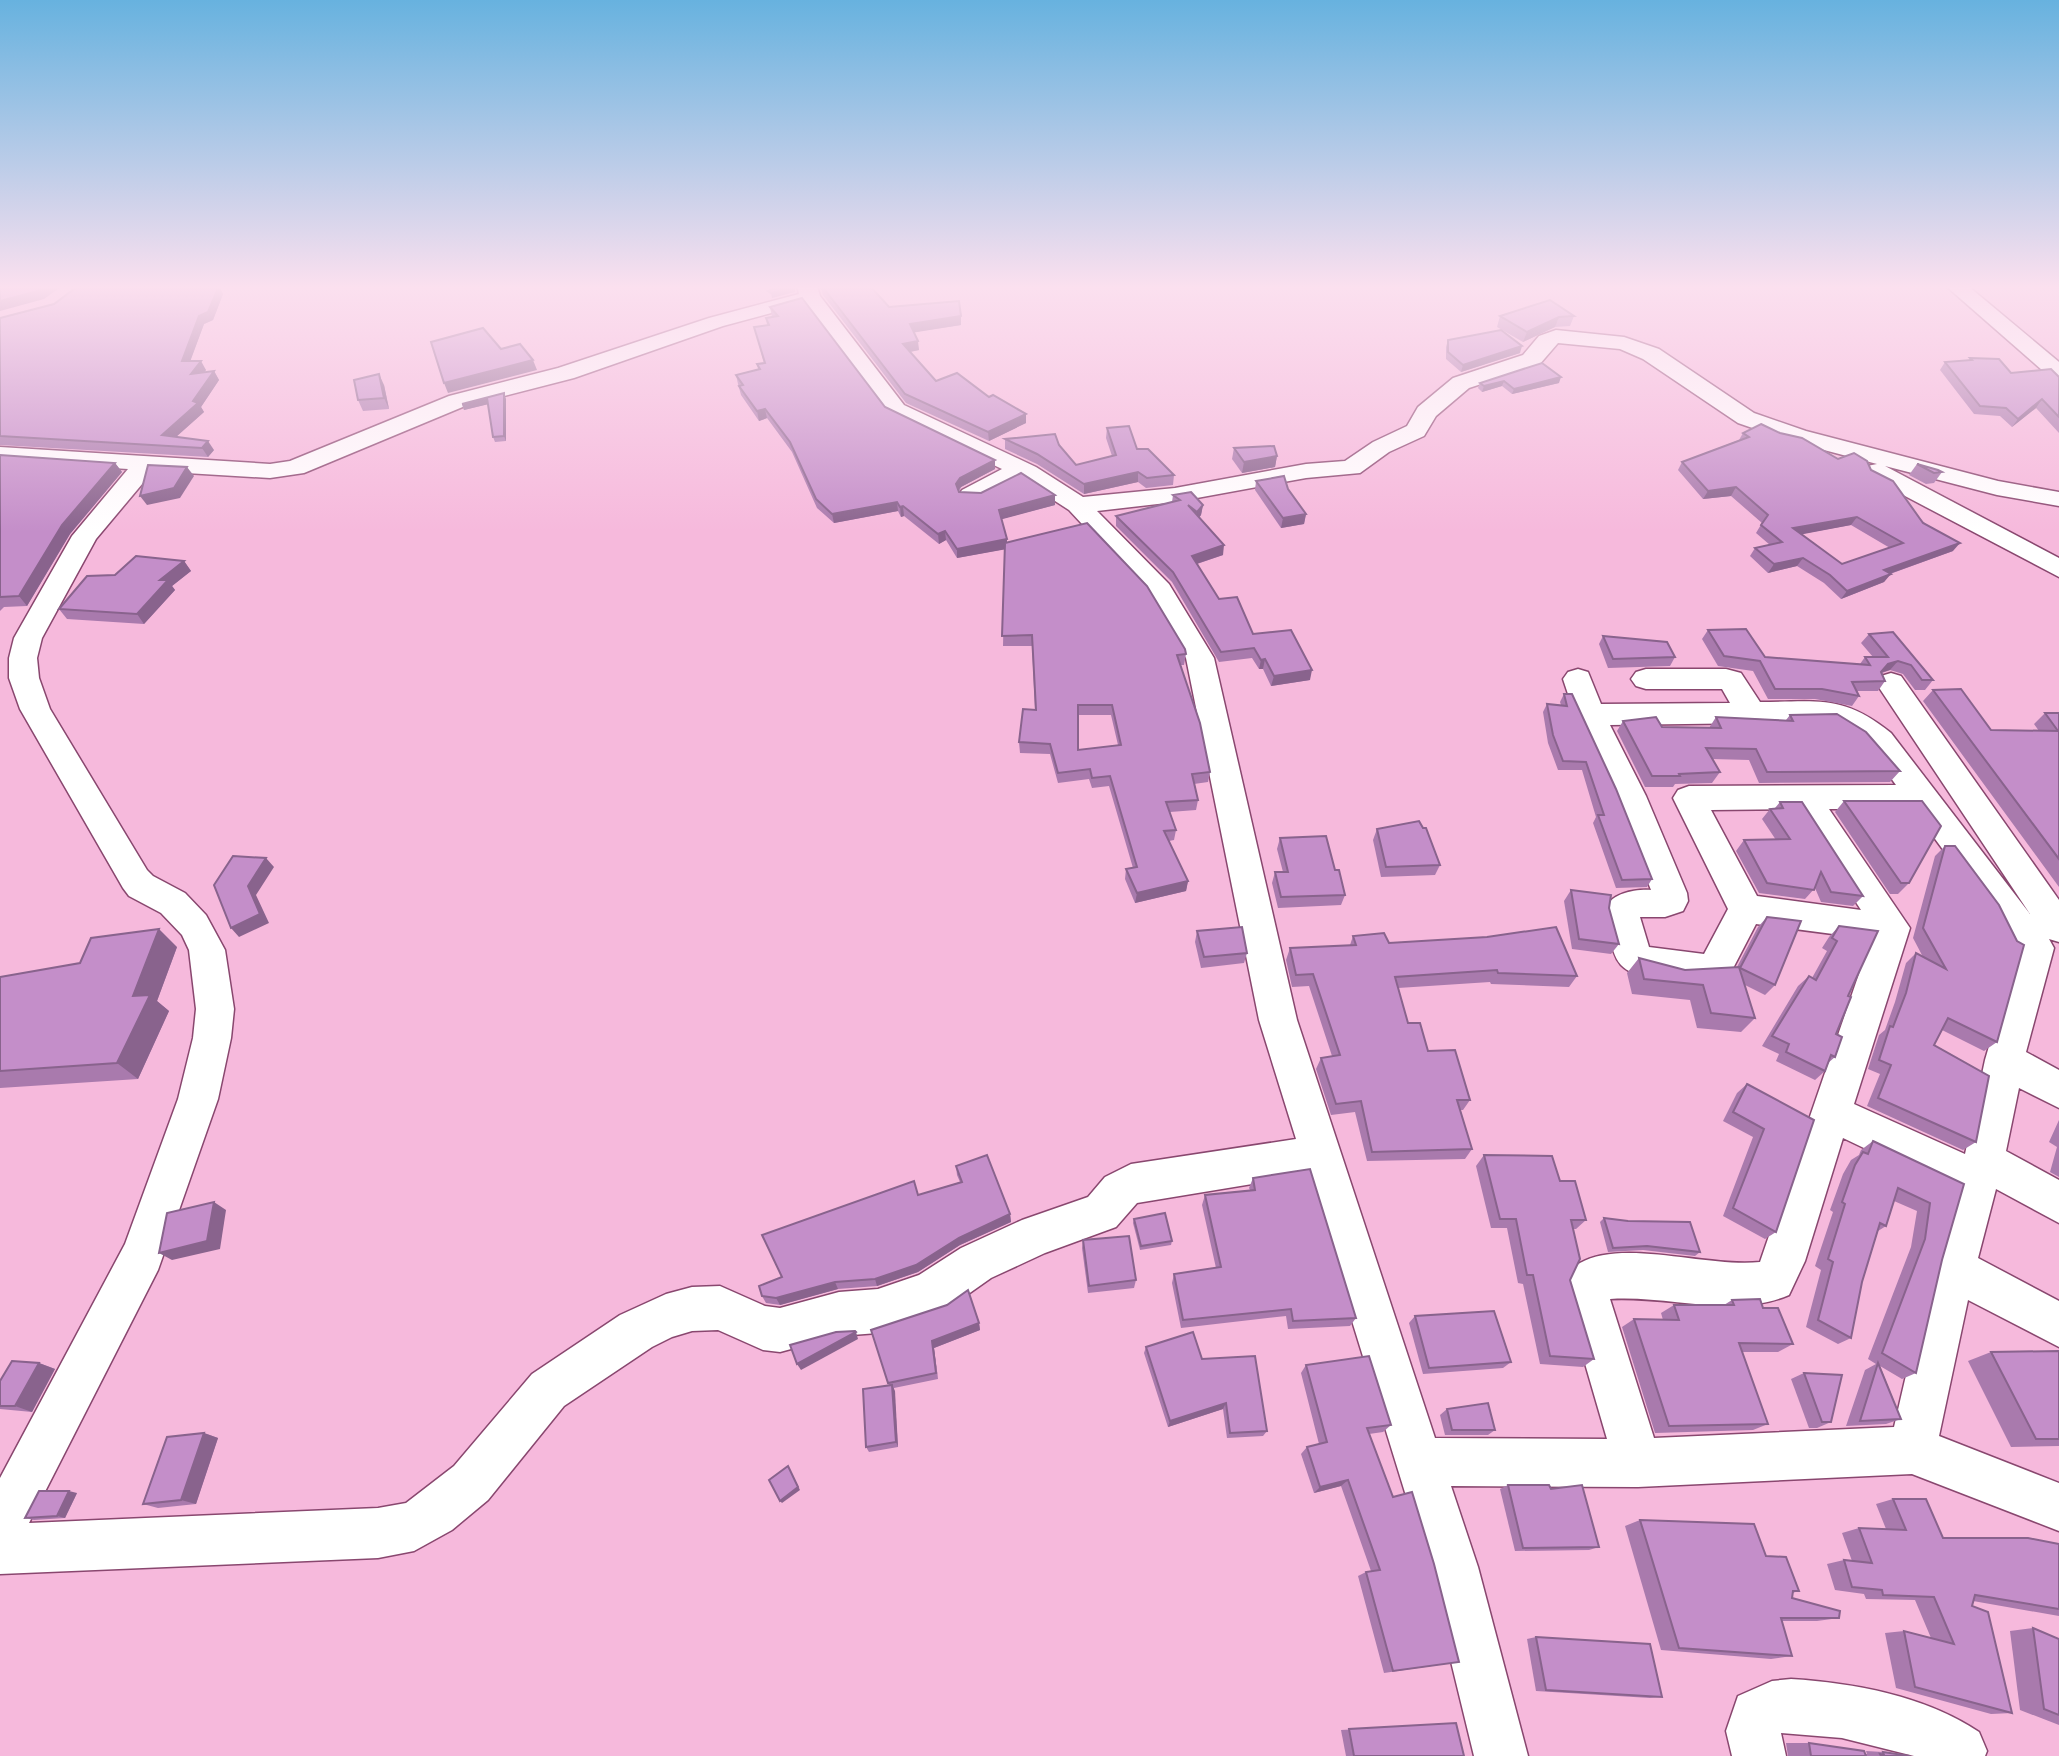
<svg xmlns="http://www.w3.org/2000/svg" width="2059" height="1756" font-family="Helvetica,sans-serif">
	<rect width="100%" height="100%" fill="#f6b9dc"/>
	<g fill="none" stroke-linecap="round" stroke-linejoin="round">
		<g stroke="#89476f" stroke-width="3">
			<g id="minor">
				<path d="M797,286H817L820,296L904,405L1036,467L1083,497L1175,488L1306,464L1345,461L1373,442L1407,426L1418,407L1453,378L1523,355L1539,336L1556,330L1624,337L1659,349L1754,413L1806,431L1998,481L2059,492V506L1997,495L1885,466L2059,558V577L1867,476L1864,471L1867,466L1877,464L1790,441L1738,423L1643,359L1620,349L1558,343L1539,365L1469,388L1436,416L1424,436L1389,452L1360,473L1306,478L1175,502L1097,511L1169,584L1214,658L1297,1020L1435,1438L1607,1439L1563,1288C1567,1278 1571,1269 1580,1263C1623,1238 1710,1268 1760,1262L1871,939L1756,924L1728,978C1704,986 1640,985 1621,965C1614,957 1612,947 1610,936C1608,930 1604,919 1605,912C1608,893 1636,889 1651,890L1614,796L1575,715L1563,679L1568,672L1578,669L1588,672L1601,704L1730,703L1722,689H1646L1636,686L1631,679L1636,672L1646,669H1726L1741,673L1760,702C1818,702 1843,694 1891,733L2030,914L1876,683L1881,676L1891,673L1901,676L2059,900V942L2049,939L2054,948L2026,1052L2059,1070V1108L2019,1088L2006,1151L2059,1180V1223L1996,1189L1978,1258L2059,1301V1347L1968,1300L1939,1436L2059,1483V1531L1912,1474L1638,1487L1451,1486L1478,1567L1528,1756H1474L1428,1567L1307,1175L1137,1203L1116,1227L1045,1253L991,1278L947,1309L878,1333L839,1336L780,1352L763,1350L718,1330L692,1331L672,1337L652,1347L564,1406L488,1500L452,1530L414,1551L378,1558L0,1574V1478L125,1244L178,1099L193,1038L196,1009L189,950L182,935L161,913L129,896L123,888L20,709L9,678V658L14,638L72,536L128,469L0,461V447L270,464L290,461L449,396L558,368L709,318L799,294ZM805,304L888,415L1002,469L962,490L959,495L962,500H980L1021,479L1069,510L1148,595L1186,658L1259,1020L1296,1139L1131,1164L1105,1177L1088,1197L1022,1220L961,1248L919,1275L878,1289L839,1292L780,1308L765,1306L720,1286L692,1287L666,1294L620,1315L532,1374L454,1466L406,1503L378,1508L29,1523L158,1270L218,1099L231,1038L234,1009L225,950L206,915L185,893L153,876L147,870L50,709L39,678L37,658L42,638L96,539L153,471L270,478L304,473L465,406L574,378L723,326ZM1829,722C1860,734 1877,759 1896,785L1689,786L1678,790L1673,798L1728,909L1704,954L1649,947L1640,917H1665L1683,911L1688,901L1687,893L1646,796L1610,725ZM1795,809L1861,910L1757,896L1711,810ZM1829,809H1913L2017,950L1985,1060L1965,1154L1854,1104L1910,928ZM1843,1138L1954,1191L1931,1268L1894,1427L1654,1438L1610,1299C1670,1295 1733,1319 1789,1295L1805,1261Z"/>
				<path d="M1946,286H1968L2059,362V380L2051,378Z"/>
				<path d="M1791,1679C1855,1683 1925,1696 1979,1732L1987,1751L1985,1756H1914L1842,1738L1781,1733L1786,1756H1732L1726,1731L1738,1696L1772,1681Z"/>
			</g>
		</g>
		<use href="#minor" fill="#fff" fill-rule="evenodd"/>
	</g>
	<g fill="#a97aad" fill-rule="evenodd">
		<path d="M820,286H870L889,307L961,325L914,332L919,350L910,352L936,381L1026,423L989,441L906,403L823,295Z"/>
		<path d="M223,294L213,320L204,324L190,361L206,370L204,372L214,371L219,380L201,407L204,412L176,437L214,450L208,457L0,445V318Z"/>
		<path d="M770,307L885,407L995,469L961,487L959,492L1055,505L1001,519L1007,542L1186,654L1184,665H1180L1210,772L1208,782L1194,784L1198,800L1196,810L1170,812L1176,830L1174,840L1169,841L1188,881L1186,891L1135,903L1125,879L1126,869L1133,868L1109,786L1092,788L1089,779L1058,783L1050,754L1020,753L1019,742L1035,710L1032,646H1003L1005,549L957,558L946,540L939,544L904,516L901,517L898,511L834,523L817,508L792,452L767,418L759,421L741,395L738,384L736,375L758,369L757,364L764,363L754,327L767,325L766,318L772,317ZM1078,715H1111L1118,745L1078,750Z"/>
		<path d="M1500,316H1574L1570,326L1555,327L1523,342L1497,327Z"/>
		<path d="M1448,340L1520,353L1461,372L1446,359V347Z"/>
		<path d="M1970,358L2011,373L2059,377V433L2036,408L2012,427L2000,416L1974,414L1940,370L1945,362L1968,361Z"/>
		<path d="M1542,363L1559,383L1512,394L1502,386L1482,392L1478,388L1480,383Z"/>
		<path d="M384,385L389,409L363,411L358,400Z"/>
		<path d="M506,399V441L495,442L493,437L488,404L464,410L462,404Z"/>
		<path d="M1107,428L1174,475L1173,485L1146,488L1138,482L1084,494L1037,464L1005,449V439L1059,445L1076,465L1112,456L1106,438Z"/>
		<path d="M1743,433H1780L1838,459L1871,470L1953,551L1890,574L1884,582L1841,599L1824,583L1797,566L1768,573L1750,556L1755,548L1770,545L1756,533L1762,523L1731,496L1703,499L1678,470L1682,462L1739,440ZM1851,525L1890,548L1842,564L1801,534Z"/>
		<path d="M1234,448L1277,456L1275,467L1242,473L1232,459Z"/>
		<path d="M0,455L115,463L122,472L70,534L27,606L4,607L0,611Z"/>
		<path d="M1917,464L1942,472L1934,483L1926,484L1909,475Z"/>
		<path d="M1256,481L1306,514L1304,524L1281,528L1255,490Z"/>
		<path d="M1173,495L1203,505L1201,515L1199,518L1223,555L1197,564L1219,599L1253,634L1310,680L1271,686L1263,669H1259L1252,658L1219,662L1172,582L1116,526V516L1172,502Z"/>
		<path d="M184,561L191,571L172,586L175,590L144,624L67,619L59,609L115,575Z"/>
		<path d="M1708,630L1765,657L1860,664L1865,657H1873L1861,643L1869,634L1933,680L1925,690H1915L1903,674L1890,670L1882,673L1885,681L1878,691H1857L1859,696L1852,706L1815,699H1768L1753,671L1718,666L1702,639Z"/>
		<path d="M1603,636L1675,657L1670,666L1608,668L1599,644Z"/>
		<path d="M1933,690L1991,730L2039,731L2034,724L2045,713H2059V887L1923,701Z"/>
		<path d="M1564,694L1652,879L1647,887L1616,888L1593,823L1596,817L1582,770H1558L1548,743L1543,712L1547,704L1561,705L1560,702Z"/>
		<path d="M1790,715L1900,771L1890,782L1759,783L1749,760L1712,759L1720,772L1712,783L1675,784L1673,787H1645L1617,731L1623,721L1662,727L1709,728L1716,717L1786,720Z"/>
		<path d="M1844,801L1909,883L1898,894H1890L1835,812Z"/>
		<path d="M1780,802L1863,896L1853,906L1821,902L1815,888L1805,899L1759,893L1736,851L1744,840H1776L1762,819L1770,809L1775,808Z"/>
		<path d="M1377,829L1440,865L1435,875L1381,877L1373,840Z"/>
		<path d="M1280,838L1335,870L1345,895L1341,905L1278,908L1272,883L1275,872H1283L1277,849Z"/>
		<path d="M1945,846L1997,1042L1984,1051L1942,1030L1934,1045L1976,1142L1963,1150L1867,1106L1880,1074L1868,1069L1879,1035L1885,1030L1895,1002L1906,963L1916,953L1923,957L1913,938L1935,856Z"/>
		<path d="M1571,890L1609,908L1619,944L1611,954L1572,949L1564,901Z"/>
		<path d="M1767,917L1775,985L1765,995L1745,985L1755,1018L1741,1032L1697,1028L1690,1000L1632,994L1627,973L1639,958L1685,970L1737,967L1758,927Z"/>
		<path d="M1839,926L1848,996L1836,1034L1835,1057L1828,1063L1825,1071L1815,1080L1776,1061L1779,1054L1762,1046L1798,986L1809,976L1812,978L1827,951L1822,948L1829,937Z"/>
		<path d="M1197,931L1247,953L1244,963L1201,968L1195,942Z"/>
		<path d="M1353,936L1577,976L1569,987L1491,984L1490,982L1398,988L1408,1023L1428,1051L1470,1100L1463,1110H1460L1472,1149L1465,1159L1367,1161L1355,1112L1331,1115L1316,1069L1321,1058L1332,1056L1309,986L1292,987L1286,960L1290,948L1350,945Z"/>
		<path d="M177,947L157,1001L169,1011L138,1079L0,1088V977Z"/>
		<path d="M1747,1084L1814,1120L1776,1232L1765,1239L1723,1216L1753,1137L1723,1121L1737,1093Z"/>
		<path d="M2059,1120V1177L2050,1172L2057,1147L2049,1142Z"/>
		<path d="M1873,1141L1964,1184L1942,1260L1916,1373L1902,1379L1880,1366L1901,1419L1886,1424L1846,1426L1865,1370L1876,1364L1868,1359L1911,1247L1917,1211L1894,1201L1886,1226L1878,1231L1862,1282L1851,1338L1838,1344L1806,1327L1821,1270L1815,1266L1833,1212L1830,1210L1843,1174L1851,1160L1859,1155L1861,1150Z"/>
		<path d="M1484,1155L1560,1181L1586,1220L1576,1229H1573L1570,1280L1594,1359L1583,1367L1540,1364L1523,1284L1518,1283L1507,1228H1491L1476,1166Z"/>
		<path d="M956,1166L1010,1214L1011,1222L960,1245L918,1272L877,1286L838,1289L780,1305L766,1303L762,1296L782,1277L918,1195L960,1182L957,1175Z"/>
		<path d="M1253,1178L1356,1318L1350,1326L1288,1329L1286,1316L1181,1328L1172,1283L1174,1274L1216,1268L1202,1205L1205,1195L1250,1190L1249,1188Z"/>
		<path d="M1604,1218L1700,1252L1695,1256L1643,1250L1608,1252L1600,1222Z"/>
		<path d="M1134,1219L1172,1241L1171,1245L1140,1250L1133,1223Z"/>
		<path d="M1083,1240L1136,1280L1134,1288L1088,1293L1082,1248Z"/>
		<path d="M1732,1300L1763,1308L1793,1344L1778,1352H1742L1768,1424L1753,1430L1655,1433L1622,1327L1634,1319L1663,1320L1661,1313L1674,1305H1724Z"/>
		<path d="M1415,1316L1511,1362L1503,1368L1423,1374L1409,1323Z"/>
		<path d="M979,1323L980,1330L934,1348L938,1379L894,1388L898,1447L869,1452L866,1447L889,1386L871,1330Z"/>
		<path d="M1146,1347L1202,1359L1267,1431L1263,1436L1227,1438L1223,1409L1168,1427L1144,1353Z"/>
		<path d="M2059,1351V1446L2011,1447L1968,1361L1991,1352Z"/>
		<path d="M39,1363L55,1369L32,1412L0,1409V1381Z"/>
		<path d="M1306,1365L1391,1425L1383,1432L1369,1434L1393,1497L1459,1662L1384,1673L1358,1576L1366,1572L1371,1571L1341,1486L1314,1493L1301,1454L1307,1447L1319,1444L1301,1373Z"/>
		<path d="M1804,1373L1831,1422L1817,1428H1809L1791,1379Z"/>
		<path d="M1447,1409L1495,1430L1488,1435H1445L1440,1415Z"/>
		<path d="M204,1433L218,1438L196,1504L158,1508L143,1504Z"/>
		<path d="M1508,1485L1551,1489L1599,1547L1589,1550L1515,1551L1500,1489Z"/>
		<path d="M77,1493L65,1518L34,1520L25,1518Z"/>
		<path d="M1893,1499L1943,1538L2059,1544V1616L1973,1601L1972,1606L2012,1713L1991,1714L1896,1688L1885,1633L1904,1631L1931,1638L1915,1600L1866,1599L1864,1594L1835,1590L1827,1564L1844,1560L1852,1561L1842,1533L1859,1528L1886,1529L1876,1504Z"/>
		<path d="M1640,1520L1766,1556L1799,1591L1792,1593V1598L1839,1618L1817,1621H1782L1792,1656L1771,1659L1661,1650L1625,1526Z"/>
		<path d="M2033,1628L2059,1639V1725L2020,1710L2010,1631Z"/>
		<path d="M1536,1637L1662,1697L1650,1698L1536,1691L1527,1639Z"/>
		<path d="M1456,1723L1464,1756H1346L1341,1730Z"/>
		<path d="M1786,1743H1809L1865,1754H1867L1866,1751L1883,1752L1910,1756H1788Z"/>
	</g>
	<g fill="#89638d">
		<path d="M44,286H62L44,299L0,311V301Z"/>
		<path d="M219,286L223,294L213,320L204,324L187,370L182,361L199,316Z"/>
		<path d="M795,287V292L772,298L771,293Z"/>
		<path d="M961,316V325L911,333L910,324Z"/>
		<path d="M1559,317L1555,327L1523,342L1527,332Z"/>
		<path d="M918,341L919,350L904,353L903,344Z"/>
		<path d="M1522,346L1520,353L1461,372L1463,365Z"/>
		<path d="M533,360L537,370L448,393L444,383Z"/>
		<path d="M201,361L206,370L196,383L191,374Z"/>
		<path d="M214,371L219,380L201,407L204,412L168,444L162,435L193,401Z"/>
		<path d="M379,374L384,385L389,409L384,398Z"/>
		<path d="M1561,377L1559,383L1512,394L1514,389Z"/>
		<path d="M1504,381L1502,386L1482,392L1484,386Z"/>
		<path d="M504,393L506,399V441L504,436Z"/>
		<path d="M487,398L489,404L464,410L462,404Z"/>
		<path d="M2042,399L2036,408L2012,427L2018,419Z"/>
		<path d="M765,409L767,418L759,421L757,411Z"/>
		<path d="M1026,414V423L989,441L988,432Z"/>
		<path d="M208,441L214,450L208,457L202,448Z"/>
		<path d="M1277,456L1275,467L1242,473L1244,462Z"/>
		<path d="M995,460V469L961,487L956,493V484L960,478Z"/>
		<path d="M115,463L122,472L70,534L27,606L19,596L62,525Z"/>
		<path d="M187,467L194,476L180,498L147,505L140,496Z"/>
		<path d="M1138,472V482L1084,494V484Z"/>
		<path d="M1736,487L1731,496L1703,499L1708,491Z"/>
		<path d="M1055,495V505L999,520V510Z"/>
		<path d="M897,502L898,511L834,523L832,514Z"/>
		<path d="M1203,505L1201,515L1196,521L1197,512Z"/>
		<path d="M903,506L904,516L901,517L900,507Z"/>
		<path d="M1306,514L1304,524L1281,528L1283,518Z"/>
		<path d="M1857,517L1851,525L1788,537L1793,528Z"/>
		<path d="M945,531L946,540L939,544L938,534Z"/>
		<path d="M1007,539V549L957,558V549Z"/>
		<path d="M1960,543L1953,551L1878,578L1884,570Z"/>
		<path d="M1224,545L1223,555L1190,566L1192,556Z"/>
		<path d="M1803,558L1797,566L1768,573L1774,564Z"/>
		<path d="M184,561L191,571L172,586L175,590L144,624L137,614L160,580Z"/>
		<path d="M1891,574L1884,582L1841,599L1847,591Z"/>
		<path d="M1265,659L1263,669H1259L1261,660Z"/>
		<path d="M1898,661L1890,670L1880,673L1888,664Z"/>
		<path d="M1312,670L1310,680L1271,686L1274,676Z"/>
		<path d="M266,858L274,867L256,895L269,923L239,937L231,928L248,886Z"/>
		<path d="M1188,881L1186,891L1135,903L1137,893Z"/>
		<path d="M159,929L177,947L157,1001L169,1011L138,1079L117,1063L133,996Z"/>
		<path d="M214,1202L226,1210L220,1249L172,1260L159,1253Z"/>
		<path d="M1010,1214L1011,1222L960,1245L918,1272L877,1286L875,1279L959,1238Z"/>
		<path d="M835,1282L838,1289L780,1305L776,1298Z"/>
		<path d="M979,1323L980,1330L934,1348L938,1379L932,1341Z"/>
		<path d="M856,1332L858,1339L801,1370L797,1364Z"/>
		<path d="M39,1363L55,1369L32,1412L15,1406Z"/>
		<path d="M892,1385L895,1391L898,1447L896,1442Z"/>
		<path d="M1226,1403L1223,1409L1168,1427L1170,1421Z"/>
		<path d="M204,1433L218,1438L196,1504L181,1500Z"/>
		<path d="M788,1466L800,1490L782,1503L780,1501Z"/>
		<path d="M1348,1480L1341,1486L1314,1493L1320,1487Z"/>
		<path d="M69,1491L77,1493L65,1518L57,1516Z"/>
	</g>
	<g fill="#c48ec9" stroke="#89638d" stroke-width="2" fill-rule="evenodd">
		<path d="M0,286H44L38,291L0,301Z"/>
		<path d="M78,286H219L208,312L199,316L182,361H201L191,374L214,371L193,401L198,403L162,435L208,441L202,448L0,436V318L54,304Z"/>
		<path d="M783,286L795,287L771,293L768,291Z"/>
		<path d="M822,286H870L889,307L959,301L961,316L910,324L918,341L903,344L936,381L957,373L989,397L993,395L1026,414L988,432L905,394Z"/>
		<path d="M802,298L885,407L995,460L960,478L956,484L959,492L981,493L1021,473L1055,495L999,510L1007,539L957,549L945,531L938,534L903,506L900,507L897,502L832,514L816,499L790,442L765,409L757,411L739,386L743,385L736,375L760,369L757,364L765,363L754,327L769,325L766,318L778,316L770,307Z"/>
		<path d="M1550,300L1574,316L1559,317L1527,332L1500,316Z"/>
		<path d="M483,328L501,349L520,344L533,360L444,383L431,342Z"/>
		<path d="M1501,330L1522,346L1463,365L1448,352V340Z"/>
		<path d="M1970,358L1999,359L2011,373L2051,369L2059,377V417L2042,399L2018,419L2006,408L1980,406L1945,362L1972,360Z"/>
		<path d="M1542,363L1561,377L1514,389L1504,381L1484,386L1480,383Z"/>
		<path d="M379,374L384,398L358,400L354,380Z"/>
		<path d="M504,393V436L493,437L487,398L462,404Z"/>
		<path d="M1761,424L1780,433L1802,438L1838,459L1854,453L1867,461L1871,470L1893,481L1923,523L1960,543L1884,570L1891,574L1847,591L1830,575L1803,558L1774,564L1755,548L1782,542L1761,525L1768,515L1736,487L1708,491L1682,462L1749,437L1743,433ZM1857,517L1903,543L1842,564L1793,528Z"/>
		<path d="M1129,426L1137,449H1148L1174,475L1147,478L1138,472L1084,484L1037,454L1005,439L1055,434L1059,445L1076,465L1116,455L1107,428Z"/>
		<path d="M1274,446L1277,456L1244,462L1234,448Z"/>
		<path d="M0,455L115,463L62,525L19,596L0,597Z"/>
		<path d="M1917,464L1938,470L1942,472L1934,473Z"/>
		<path d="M148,465L187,467L174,488L140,496Z"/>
		<path d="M1284,476L1288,489L1306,514L1283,518L1256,481Z"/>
		<path d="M1191,492L1203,505L1197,512L1188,505L1224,545L1192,556L1219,599L1237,597L1253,634L1291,630L1312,670L1274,676L1265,659L1261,660L1254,648L1221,652L1173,572L1116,516L1180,500L1173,495Z"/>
		<path d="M1087,523L1147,586L1185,649L1186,654L1177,655L1200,723L1210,772L1192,774L1198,800L1166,802L1176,830L1164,831L1188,881L1137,893L1126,869L1137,867L1110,776L1092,778L1090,769L1058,773L1050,744L1019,742L1023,709L1036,710L1032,635L1002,636L1005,543ZM1078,705H1112L1121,745L1078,750Z"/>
		<path d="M136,556L184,561L160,580H168L137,614L59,609L87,576L115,575Z"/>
		<path d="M1746,629L1765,657L1870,665L1865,657H1888L1869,634L1893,632L1933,680H1922L1911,665L1898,661L1888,664L1881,672L1885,681L1852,682L1859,696L1822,689H1775L1760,661L1724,656L1708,630Z"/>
		<path d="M1603,636L1667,642L1675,657L1613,659Z"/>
		<path d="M1961,689L1991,730L2058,731L2045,713H2059V859L1933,690Z"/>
		<path d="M1564,694H1572L1616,789L1652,879L1622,880L1598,815H1604L1586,762L1563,761L1553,735L1547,704L1567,706Z"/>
		<path d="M1837,714L1866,732L1900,771L1767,772L1756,749L1706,748L1720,772L1679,774L1680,776H1652L1623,721L1656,717L1662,727L1721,728L1716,717L1793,721L1790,715Z"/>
		<path d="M1844,801H1922L1941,826L1909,883H1901Z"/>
		<path d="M1780,802H1802L1863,896L1831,892L1821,872L1814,890L1767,883L1744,840L1790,839L1770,809L1783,808Z"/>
		<path d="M1419,821L1423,828H1426L1440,865L1386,867L1377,829Z"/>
		<path d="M1326,836L1335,870H1339L1345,895L1281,897L1275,872H1288L1280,838Z"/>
		<path d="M1945,846H1955L1999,905L2017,941L2024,945L1997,1042L1948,1018L1934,1045L1989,1076L1976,1142L1878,1098L1891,1065L1879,1060L1890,1026L1893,1027L1906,993L1916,953L1946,969L1923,928Z"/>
		<path d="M233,856L266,858L248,886L260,914L231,928L214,885Z"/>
		<path d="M1571,890L1611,895L1609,908L1619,944L1579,939Z"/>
		<path d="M1767,917L1801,921L1775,985L1740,968Z"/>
		<path d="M1839,926L1878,931L1848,996L1851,997L1836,1034L1842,1037L1835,1057L1831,1055L1825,1071L1786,1052L1789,1044L1772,1036L1809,976L1816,980L1837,941L1832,938Z"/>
		<path d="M1242,927L1247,953L1204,957L1197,931Z"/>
		<path d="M1556,927L1577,976L1498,973L1497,970L1395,977L1408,1023H1420L1428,1051L1455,1050L1470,1100H1457L1472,1149L1372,1152L1361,1101L1336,1104L1321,1058L1340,1055L1313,974L1296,975L1290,948L1356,945L1353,936L1384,933L1389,943L1487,937Z"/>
		<path d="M159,929L133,996L150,995L117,1063L0,1071V977L80,963L91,938Z"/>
		<path d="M1639,958L1685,970L1739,967L1755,1018L1711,1013L1703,985L1644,979Z"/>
		<path d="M1747,1084L1814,1120L1776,1232L1733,1208L1764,1129L1733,1112Z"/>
		<path d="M1873,1141L1964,1184L1942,1260L1916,1373L1882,1353L1925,1239L1930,1203L1898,1188L1886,1226L1880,1223L1862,1282L1851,1338L1818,1320L1833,1262L1828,1259L1845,1204L1842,1202L1855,1165L1863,1152L1868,1154Z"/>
		<path d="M987,1155L1010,1214L959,1238L916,1265L875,1279L835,1282L776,1298L762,1296L759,1286L782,1277L762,1235L914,1181L918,1195L962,1182L956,1166Z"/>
		<path d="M1484,1155L1552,1156L1560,1181H1575L1586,1220H1571L1580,1259L1570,1280L1594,1359L1550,1356L1533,1275H1527L1516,1219H1500Z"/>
		<path d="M1310,1169L1356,1318L1293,1321L1291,1309L1183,1320L1174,1274L1221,1267L1205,1195L1255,1190L1253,1178Z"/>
		<path d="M214,1202L207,1241L159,1253L167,1213Z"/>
		<path d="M1165,1213L1172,1241L1141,1246L1134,1219Z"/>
		<path d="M1604,1218L1628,1221L1690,1222L1700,1252L1647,1246L1613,1248Z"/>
		<path d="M1129,1236L1136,1280L1089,1286L1083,1240Z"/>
		<path d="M968,1290L979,1323L932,1341L936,1373L888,1383L871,1330L947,1305Z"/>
		<path d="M1760,1299L1763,1308H1778L1793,1344L1739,1343L1768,1424L1669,1426L1634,1319L1679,1320L1674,1305H1734L1732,1300Z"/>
		<path d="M1494,1311L1511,1362L1429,1368L1415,1316Z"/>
		<path d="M855,1331L856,1332L797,1364L790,1345L836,1332Z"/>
		<path d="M1193,1332L1202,1359L1255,1356L1267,1431L1230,1433L1226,1403L1170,1421L1146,1347Z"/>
		<path d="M2059,1351V1439H2036L1991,1352Z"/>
		<path d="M1369,1356L1391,1425L1367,1428L1393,1497L1412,1492L1434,1564L1459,1662L1393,1671L1366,1572L1380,1570L1348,1480L1320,1487L1307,1447L1327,1442L1306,1365Z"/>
		<path d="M12,1361L39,1363L15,1406H0V1381Z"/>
		<path d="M1878,1363L1901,1419L1860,1421Z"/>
		<path d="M1804,1373L1842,1375L1831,1422H1822Z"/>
		<path d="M892,1385L896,1442L866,1447L863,1389Z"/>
		<path d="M1488,1403L1495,1430H1452L1447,1409Z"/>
		<path d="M204,1433L181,1500L143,1504L167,1437Z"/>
		<path d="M788,1466L798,1487L780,1501L769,1480Z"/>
		<path d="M1508,1485H1549L1551,1489L1582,1485L1599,1547L1523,1548Z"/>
		<path d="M39,1491H69L57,1516L25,1518Z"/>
		<path d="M1893,1499H1926L1943,1538H2028L2059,1544V1609L1975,1595L1972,1606L1988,1612L2012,1713L1915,1687L1904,1631L1954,1644L1934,1597L1883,1595L1882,1590L1852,1587L1844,1560L1872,1563L1859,1528L1906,1530Z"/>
		<path d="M1640,1520L1754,1524L1766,1556L1786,1557L1799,1591H1793L1792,1598L1840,1611L1839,1618H1781L1792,1656L1679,1648Z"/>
		<path d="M2033,1628L2059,1639V1715L2044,1709Z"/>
		<path d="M1536,1637L1650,1644L1662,1697L1546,1690Z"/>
		<path d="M1456,1723L1464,1756H1354L1349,1729Z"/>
		<path d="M1809,1743L1864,1751L1866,1756H1811Z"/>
		<path d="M1883,1752L1910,1756H1881L1880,1754L1884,1755Z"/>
	</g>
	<linearGradient id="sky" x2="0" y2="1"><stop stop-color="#67b2df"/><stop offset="0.54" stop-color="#fbe0ef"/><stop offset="1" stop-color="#fbe0ef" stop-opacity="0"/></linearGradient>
	<rect width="2059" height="532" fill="url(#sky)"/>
</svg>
